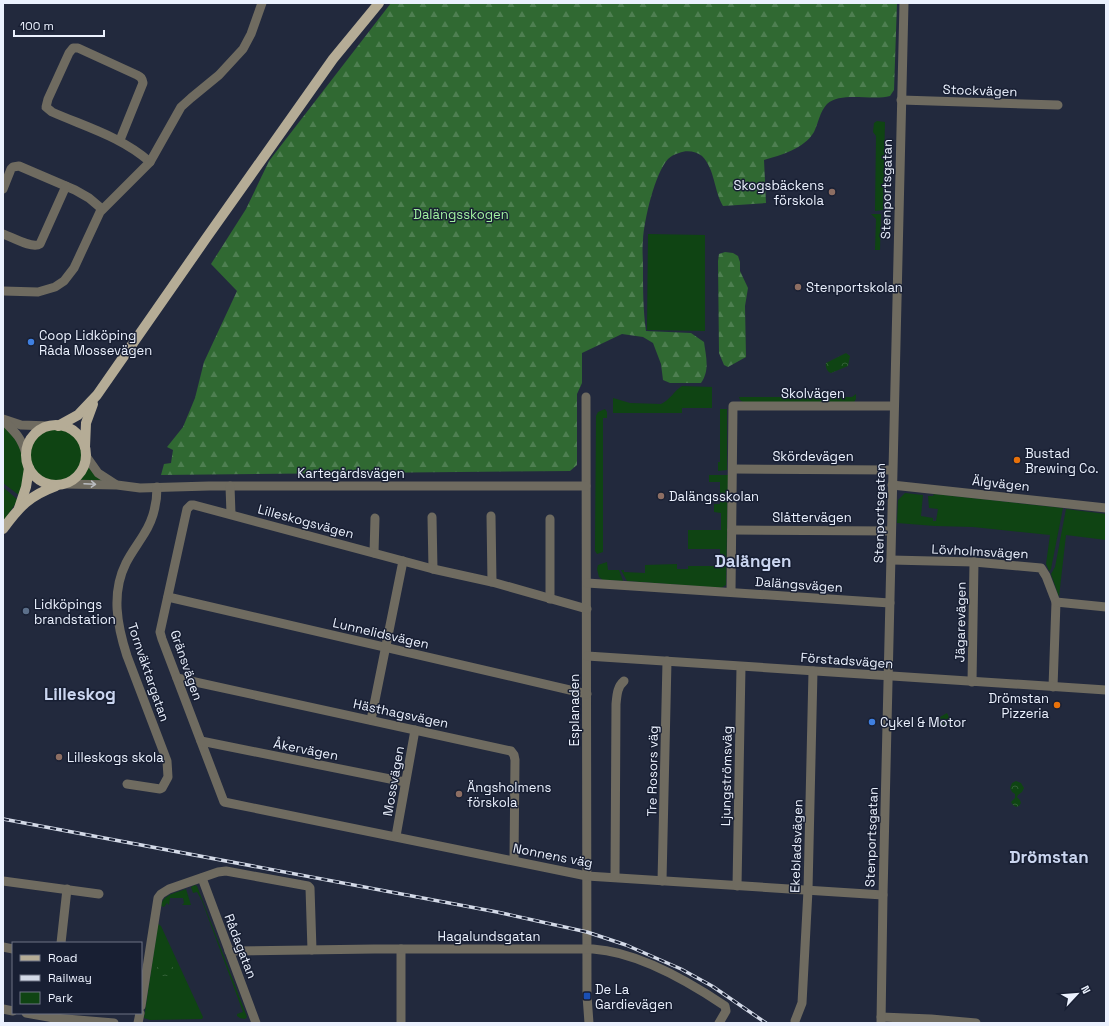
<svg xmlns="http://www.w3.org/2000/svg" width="1109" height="1026" font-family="'Space Grotesk',sans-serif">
	<defs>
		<pattern id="forest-firs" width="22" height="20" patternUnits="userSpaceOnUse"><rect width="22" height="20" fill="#306932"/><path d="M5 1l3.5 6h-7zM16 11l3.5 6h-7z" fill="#4e7f51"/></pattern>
		<pattern id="park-crowns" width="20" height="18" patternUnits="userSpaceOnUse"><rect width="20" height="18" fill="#0f4413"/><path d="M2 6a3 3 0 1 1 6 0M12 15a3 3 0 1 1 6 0" fill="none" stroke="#325f36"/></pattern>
	</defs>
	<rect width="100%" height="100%" fill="#22293d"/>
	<g fill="#0f4413">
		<path d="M877,121L885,122L883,210L875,211L876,136L873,132L874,123Z"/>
		<path d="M871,214H881L880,250H875L876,219Z"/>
		<path d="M648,234L705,235V331L647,330Z"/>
		<path d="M682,386L712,387V408H682V413H613V398L630,403L661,404C670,400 674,391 682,386Z"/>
		<path d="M856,394V399L854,402H743L740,400L739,397H852Z"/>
		<path d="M605,409L607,412V418H603V552L597,554L595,551L596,416L598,412Z"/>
		<path d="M720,409H727V470L718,471V462H720Z"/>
		<path d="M3,424C18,436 25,455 25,475C24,482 22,489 20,496L3,483Z"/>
		<circle cx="56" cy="455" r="27"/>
		<path d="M88,465L106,481L79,480V478Z"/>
		<path d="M709,475H728L726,585L721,588L627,581L621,570H624V572L645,573V565L677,564V569H688V566H720V549H688V530H721V513L714,512V504H720V482H709Z"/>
		<path d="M3,487L18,500L3,522Z"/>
		<path d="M905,493L923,495L921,516L933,518V521H936L938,509L929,508L928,496H933L934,494L1063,508L1051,569L1049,571L1046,564L1050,535L973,527L935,526L897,523L898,500Z"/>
		<path d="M1066,509L1106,514V540L1066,535L1059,597L1051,574L1055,567Z"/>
		<path d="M607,562L608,570H619L623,581L603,580L599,577L597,569L598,565Z"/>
		<path d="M195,885L197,886L247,1017L245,1019L240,1018L237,1016V1014L243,1012L202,901L197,892L193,893L191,887Z"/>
		<path d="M186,889L191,905H182L184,903L183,898H170L169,905L167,903L164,907L161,906C163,894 176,893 186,889Z"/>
		<path d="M158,924L161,926L203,1017L202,1019L150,1020L144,1018Z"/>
	</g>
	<g fill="url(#forest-firs)">
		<path d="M391,3H897L894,90L890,96C872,101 841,91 827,104C820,111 818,124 814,132C804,149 781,155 764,160L766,203L723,206C714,191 715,169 702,156C696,151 686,150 679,153C675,154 671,156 668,159C655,173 644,220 643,240C642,249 643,258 643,267C643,288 643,310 646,331L691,333L704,342C706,357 710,370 701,383H670L663,380L661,364L653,343L643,337L622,334L582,353V383L577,394V465L570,471L161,475L164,464L171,463L173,450L167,447L183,427L195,398L204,362L237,291L211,264L246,209L269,161Z"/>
		<path d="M725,252L733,253L738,256L740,262V271L748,288L745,306L746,357L728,367L724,365L719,353L718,261L719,254Z"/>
	</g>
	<g fill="url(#park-crowns)">
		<path d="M846,353L850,356L848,366L831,373C827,372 825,366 826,363Z"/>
		<path d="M947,713L949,717L953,719V722L944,728L941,725L942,722L940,717Z"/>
		<path d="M1016,781L1021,783L1024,788L1022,792L1018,795L1017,797L1020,800L1021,803L1019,806L1016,807L1013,805L1011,802L1015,798V794L1012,792L1010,788L1012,783Z"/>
		<rect x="155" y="967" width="21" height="9"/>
	</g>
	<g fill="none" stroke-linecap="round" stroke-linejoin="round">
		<g stroke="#6f6b60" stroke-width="9">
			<path d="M901,100L1058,105"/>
			<path d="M120,140L143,83C142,78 141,77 137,75L78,48H73L69,53L48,99L46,107L52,112C86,127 122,137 150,162"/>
			<path d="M3,189L11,169L13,167L19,166L75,190L89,198L102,209"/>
			<path d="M3,234C12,237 32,249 40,244L66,186"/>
			<path d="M3,291L38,292L55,287L64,281L74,268L100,212L150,162L181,107L191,98L219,75L243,49L251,34L262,3"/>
			<path d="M586,397L587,996L589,1023"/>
			<path d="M3,419L21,425L50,426"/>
			<path d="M5,422C16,433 22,439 26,454"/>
			<path d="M86,456L98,473L115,484"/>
			<path d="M733,469L892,470"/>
			<path d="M64,484L117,485L140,488L209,486H586"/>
			<path d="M892,485L1106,508"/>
			<path d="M230,486L231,514"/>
			<path d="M491,516L492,582"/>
			<path d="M432,517L433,569"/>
			<path d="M550,519V599"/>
			<path d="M732,530L891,531"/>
			<path d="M374,553L375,518"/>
			<path d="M891,560L974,562L1041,568L1046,576L1056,602L1053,687"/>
			<path d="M587,583L890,603"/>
			<path d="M731,592L733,406H894"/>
			<path d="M168,597L587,694"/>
			<path d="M1056,602L1106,607"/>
			<path d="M587,609L492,582L433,569L194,505H191L187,509L160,632L162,639L224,802L587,876L883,895"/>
			<path d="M587,656L1106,690"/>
			<path d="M177,678L511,751L514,755L515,760L514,860"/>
			<path d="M972,682L974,562"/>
			<path d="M371,720L403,561"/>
			<path d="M201,741L405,782"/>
			<path d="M127,784L160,789L162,788L168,777L167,761L127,656C117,625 111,593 126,563C131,553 138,544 144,534C153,520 157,504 157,487"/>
			<path d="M396,836L415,730"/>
			<path d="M615,877L616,704C617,695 617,687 624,681"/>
			<path d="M202,878L256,1023"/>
			<path d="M3,881L99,894"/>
			<path d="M662,881L667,661"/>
			<path d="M737,886L741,667"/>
			<path d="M61,943L67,889"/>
			<path d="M3,947L13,949"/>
			<path d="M401,949V1023"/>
			<path d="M229,951L374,949H593C638,952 688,981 725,1006L726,1011L719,1023"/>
			<path d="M141,1006L158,898L161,894L169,889L218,872L226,871L308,886L310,888L312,950"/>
			<path d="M3,1009L13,1011"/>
			<path d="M26,1013L54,1018L114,1023"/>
			<path d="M881,1017L931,1019L976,1023"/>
			<path d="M795,1021L802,1003L808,890L813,671"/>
			<path d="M138,1023L140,1013"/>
			<path d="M881,1023L883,895L904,3"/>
		</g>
		<g stroke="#b5ac96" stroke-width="10">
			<circle cx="56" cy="455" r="30"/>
			<path d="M58,426L78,415L97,395L207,237L333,59L379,3"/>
			<path d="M85,447L86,423L93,404"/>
			<path d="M19,508L26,487L29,468"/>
			<path d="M3,529C20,506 29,496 56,486"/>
		</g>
		<g stroke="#d3d9e7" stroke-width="3.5">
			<path id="rail" d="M3,819L497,912L587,932L626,945L681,969L712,986L766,1023"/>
		</g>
		<use href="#rail" stroke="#181f33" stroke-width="2" stroke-dasharray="6" stroke-linecap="butt"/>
	</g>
	<defs><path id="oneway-shaft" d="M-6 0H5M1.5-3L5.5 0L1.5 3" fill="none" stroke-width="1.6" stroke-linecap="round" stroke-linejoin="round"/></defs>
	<use stroke="#b9bbbf" href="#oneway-shaft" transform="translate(90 484) rotate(3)"/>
	<g fill="#8d6e63" stroke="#181f33" stroke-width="1.5">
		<circle cx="832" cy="192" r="4"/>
		<circle cx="798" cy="287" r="4"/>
		<circle cx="661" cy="496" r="4"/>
		<circle cx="59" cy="757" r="4"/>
		<circle cx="459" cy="794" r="4"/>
	</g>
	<g fill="#3f7fe0" stroke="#181f33" stroke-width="1.5">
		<circle cx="31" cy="342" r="4"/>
		<circle cx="872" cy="722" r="4"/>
	</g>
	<g fill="#e8710a" stroke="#181f33" stroke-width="1.5">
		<circle cx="1017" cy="460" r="4"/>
		<circle cx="1057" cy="705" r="4"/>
	</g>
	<circle fill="#5c6f8a" stroke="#181f33" stroke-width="1.5" cx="26" cy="611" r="4"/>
	<rect fill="#1a4fb4" stroke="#181f33" stroke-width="1.5" x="583" y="992" width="8" height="8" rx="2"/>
	<g text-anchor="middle" stroke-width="3" stroke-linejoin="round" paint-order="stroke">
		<g font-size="13" fill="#ebf1fe" stroke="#181f33">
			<text transform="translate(980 90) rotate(2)" y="5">Stockvägen</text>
			<text transform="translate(886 189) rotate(-89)" y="5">Stenportsgatan</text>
			<text x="813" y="398">Skolvägen</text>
			<text x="813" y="461">Skördevägen</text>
			<text x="351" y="478">Kartegårdsvägen</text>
			<text transform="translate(1001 483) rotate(6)" y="5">Älgvägen</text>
			<text transform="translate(879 513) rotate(-89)" y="5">Stenportsgatan</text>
			<text x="812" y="522">Slåttervägen</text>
			<text transform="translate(306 521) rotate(15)" y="5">Lilleskogsvägen</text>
			<text transform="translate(980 551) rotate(3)" y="5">Lövholmsvägen</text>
			<text transform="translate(799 584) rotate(4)" y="5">Dalängsvägen</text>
			<text transform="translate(960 622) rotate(-89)" y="5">Jägarevägen</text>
			<text transform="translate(381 633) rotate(13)" y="5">Lunnelidsvägen</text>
			<text transform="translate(847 660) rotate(4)" y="5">Förstadsvägen</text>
			<text transform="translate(187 665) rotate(71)" y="5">Gränsvägen</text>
			<text transform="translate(149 672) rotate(71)" y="5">Tornväktargatan</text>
			<text transform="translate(574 710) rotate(-90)" y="5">Esplanaden</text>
			<text transform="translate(401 713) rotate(12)" y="5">Hästhagsvägen</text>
			<text transform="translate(306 749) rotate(11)" y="5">Åkervägen</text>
			<text transform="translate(652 771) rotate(-89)" y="5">Tre Rosors väg</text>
			<text transform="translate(726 776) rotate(-89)" y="5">Ljungströmsväg</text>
			<text transform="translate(393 781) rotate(-80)" y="5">Mossvägen</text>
			<text transform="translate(871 837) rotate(-88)" y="5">Stenportsgatan</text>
			<text transform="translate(796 846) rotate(-88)" y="5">Ekebladsvägen</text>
			<text transform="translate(553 855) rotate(11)" y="5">Nonnens väg</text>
			<text x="489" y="941">Hagalundsgatan</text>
			<text transform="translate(241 946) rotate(69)" y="5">Rådagatan</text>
		</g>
		<g font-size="13" fill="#ebf1fe" stroke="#181f33" text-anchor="start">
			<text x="824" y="190" text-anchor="end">Skogsbäckens<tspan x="824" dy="15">förskola</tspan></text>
			<text x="806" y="292">Stenportskolan</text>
			<text x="39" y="340">Coop Lidköping<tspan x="39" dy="15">Råda Mossevägen</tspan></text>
			<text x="1025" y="458">Bustad<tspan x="1025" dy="15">Brewing Co.</tspan></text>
			<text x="669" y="501">Dalängsskolan</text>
			<text x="34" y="609">Lidköpings<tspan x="34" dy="15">brandstation</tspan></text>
			<text x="1049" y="703" text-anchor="end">Drömstan<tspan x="1049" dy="15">Pizzeria</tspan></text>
			<text x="880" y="727">Cykel &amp; Motor</text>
			<text x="67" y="762">Lilleskogs skola</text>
			<text x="467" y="792">Ängsholmens<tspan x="467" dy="15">förskola</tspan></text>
			<text x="595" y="994">De La<tspan x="595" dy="15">Gardievägen</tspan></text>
		</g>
		<g font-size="13" fill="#a1f1a0" stroke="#181f33">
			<text x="461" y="219">Dalängsskogen</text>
		</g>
		<g font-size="17" font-weight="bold" fill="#cbd6f0" stroke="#181f33">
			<text x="753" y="567">Dalängen</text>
			<text x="80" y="700">Lilleskog</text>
			<text x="1049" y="863">Drömstan</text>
		</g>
	</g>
	<rect width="1109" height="1026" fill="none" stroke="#ebf1fe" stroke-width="8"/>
	<rect x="12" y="942" width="130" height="72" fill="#181f33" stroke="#6c7384"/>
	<rect x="20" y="955" width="20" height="6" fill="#b5ac96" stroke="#6c7384"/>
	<text x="48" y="962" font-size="12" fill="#ebf1fe">Road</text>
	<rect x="20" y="975" width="20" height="6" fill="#d3d9e7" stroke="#6c7384"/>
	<text x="48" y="982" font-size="12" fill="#ebf1fe">Railway</text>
	<rect x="20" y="992" width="20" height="12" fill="#0f4413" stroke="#6c7384"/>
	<text x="48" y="1002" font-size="12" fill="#ebf1fe">Park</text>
	<g transform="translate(1077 994) rotate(64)" stroke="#181f33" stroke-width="3" paint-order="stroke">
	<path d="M0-3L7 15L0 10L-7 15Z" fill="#ebf1fe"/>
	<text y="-6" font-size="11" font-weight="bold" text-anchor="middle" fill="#ebf1fe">N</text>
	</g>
	<path d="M14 30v6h90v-6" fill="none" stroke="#ebf1fe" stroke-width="2"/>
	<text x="20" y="30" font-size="12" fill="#ebf1fe" stroke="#181f33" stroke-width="3" paint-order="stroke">100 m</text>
</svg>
